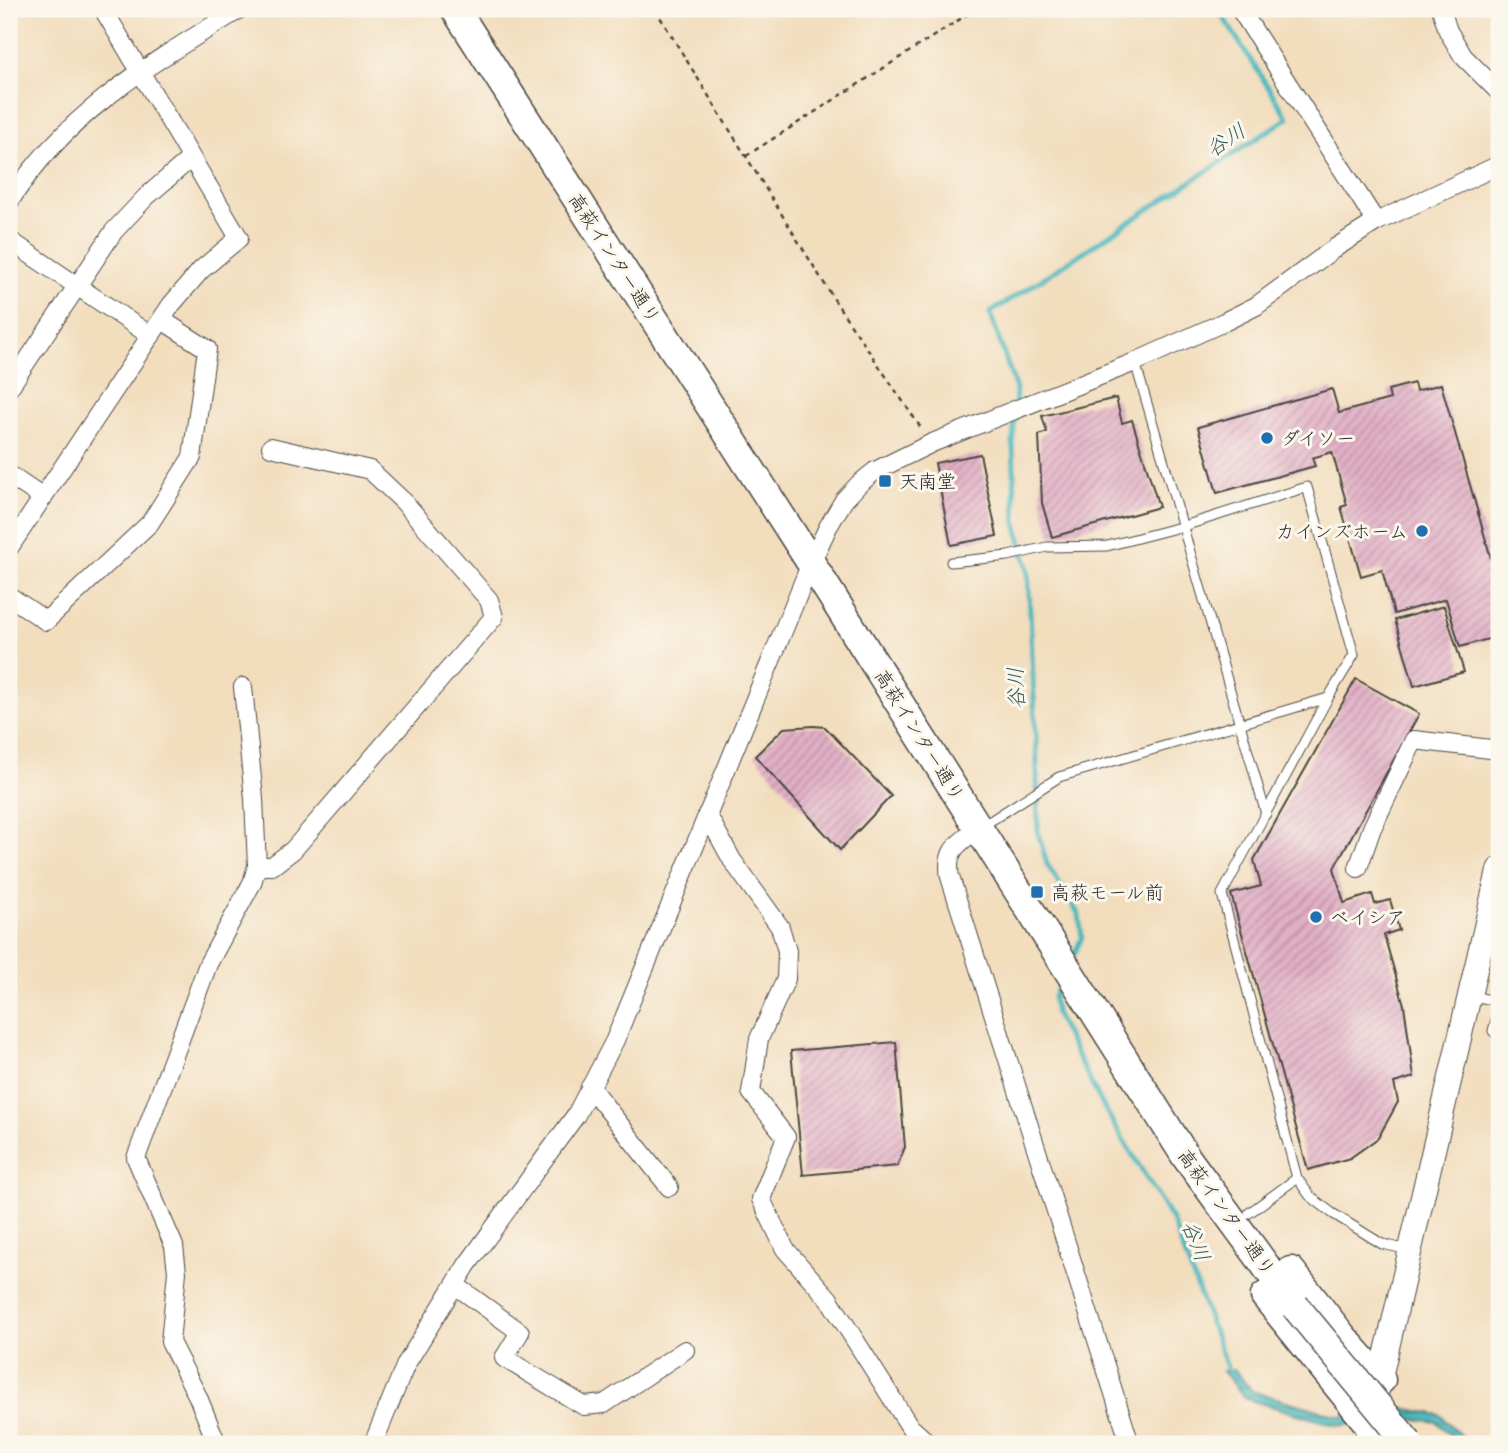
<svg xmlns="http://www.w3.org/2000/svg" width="1508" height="1453" font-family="Mali,'Klee One',sans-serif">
	<defs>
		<pattern id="water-rules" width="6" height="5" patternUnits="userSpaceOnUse" patternTransform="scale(1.75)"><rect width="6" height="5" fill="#47b7bd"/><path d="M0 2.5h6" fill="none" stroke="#3b959a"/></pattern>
		<pattern id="building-hatch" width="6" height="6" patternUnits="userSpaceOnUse" patternTransform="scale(1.75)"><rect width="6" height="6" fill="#e2b0c6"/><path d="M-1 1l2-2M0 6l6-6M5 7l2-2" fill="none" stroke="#b78fa1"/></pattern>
	</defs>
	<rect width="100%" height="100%" fill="#fbf7ec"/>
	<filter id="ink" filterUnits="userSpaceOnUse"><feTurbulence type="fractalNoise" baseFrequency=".0143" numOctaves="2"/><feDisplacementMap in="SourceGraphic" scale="14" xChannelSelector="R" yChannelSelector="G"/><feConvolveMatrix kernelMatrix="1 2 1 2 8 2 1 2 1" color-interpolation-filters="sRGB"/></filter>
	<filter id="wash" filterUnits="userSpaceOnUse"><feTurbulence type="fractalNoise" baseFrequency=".00686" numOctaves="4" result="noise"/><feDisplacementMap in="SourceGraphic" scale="28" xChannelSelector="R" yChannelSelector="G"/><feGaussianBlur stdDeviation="1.57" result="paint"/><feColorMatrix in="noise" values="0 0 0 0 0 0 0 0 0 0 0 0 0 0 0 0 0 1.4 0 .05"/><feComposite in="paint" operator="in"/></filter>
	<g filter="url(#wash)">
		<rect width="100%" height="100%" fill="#f2ddbd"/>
		<path fill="url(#water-rules)" stroke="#397174" stroke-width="2" d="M1234,1369L1252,1391L1339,1416L1403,1408L1440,1415L1470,1444H1459L1437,1422L1405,1418L1338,1426L1246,1399L1223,1371Z"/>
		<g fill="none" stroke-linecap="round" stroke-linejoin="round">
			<g stroke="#47b7bd" stroke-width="5">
				<path d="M1072,959L1082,937L1079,915L1047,864L1038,833L1037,762L1028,570L1016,523L1013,445L1016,389L990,313L1288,118L1218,9"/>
				<path d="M1063,977L1053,999L1056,1015L1103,1106L1172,1220L1228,1370L1232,1374"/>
			</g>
		</g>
		<g id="blocks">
			<g fill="url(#building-hatch)">
				<path d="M1414,383L1416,391L1441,384L1499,586V636L1460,647L1446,599L1394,614L1382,570L1361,576L1341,507L1347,505L1332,452L1312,458L1315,466L1217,493L1198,427L1332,389L1339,413L1390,399L1388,390Z"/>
				<path d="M1116,398L1122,423L1132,420L1159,507L1052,537L1042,503L1039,435L1047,432L1042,416Z"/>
				<path d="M980,454L997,536L951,545L935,463Z"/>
				<path d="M1444,606L1464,672L1414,686L1395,620Z"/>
				<path d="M1356,679L1419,714L1334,868L1344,903L1372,894L1375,904L1390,900L1399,930L1384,935L1404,1005L1414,1077L1394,1083L1398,1102L1378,1138L1350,1158L1308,1170L1231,894L1261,886L1254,860Z"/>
				<path d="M814,726L825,727L891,796L840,850L755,756L784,728Z"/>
				<path d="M896,1042L905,1147L897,1166L803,1175L791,1051Z"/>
			</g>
		</g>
	</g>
	<g filter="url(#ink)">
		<use href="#blocks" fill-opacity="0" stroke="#494641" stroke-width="2"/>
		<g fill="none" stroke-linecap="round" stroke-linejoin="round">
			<g stroke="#494641" stroke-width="11">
				<g id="service">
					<path d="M1135,362L1266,814"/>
					<path d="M951,562L1008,556L1047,547L1107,546L1184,526L1307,487L1354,655L1328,698L1222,894L1297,1178L1310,1196L1332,1213L1382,1244L1409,1250"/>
					<path d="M981,827L1059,777L1328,698"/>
					<path d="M1470,995L1499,1002"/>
					<path d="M1499,1009L1493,1031L1499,1036"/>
					<path d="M1249,1213L1297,1178"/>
				</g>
			</g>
			<g stroke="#494641" stroke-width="20">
				<g id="minor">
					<path d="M1240,9L1376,222"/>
					<path d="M1441,9L1448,31L1463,56L1499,92"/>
					<path d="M9,202C66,112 152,63 240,9"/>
					<path d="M9,240L151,336"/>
					<path d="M9,388L114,231L146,197L191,158"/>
					<path d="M9,475L43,498"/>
					<path d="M9,548L171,305L201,270L239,238L103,9"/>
					<path d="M9,596L46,621L150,523L192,457L207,349L162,320"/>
					<path d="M707,814L732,860L780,927L787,951L786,979L759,1039L751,1092L786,1137L761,1199L785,1249L829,1299L910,1427L929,1444"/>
					<path d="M979,828C959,843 945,849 950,877L1130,1444"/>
					<path d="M257,866H272L293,850L494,617L489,600L404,502L370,470L271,447"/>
					<path d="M1358,868L1372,828L1414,740L1499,750"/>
					<path d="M590,1087L669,1187"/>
					<path d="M455,1285L520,1332L504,1358L584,1406L604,1404L685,1350"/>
					<path d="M1371,1427L1387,1444"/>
					<path d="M217,1444L198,1397L170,1342L177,1272L174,1246L136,1158L208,964L252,883L257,866L254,799L243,687"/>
					<path d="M373,1444L406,1364L467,1265L576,1115L615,1040L811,563L828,527L844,500L859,484L875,471L932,443L1135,362L1224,322L1256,306L1335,248L1376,222L1499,165"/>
				</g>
			</g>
			<g stroke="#494641" stroke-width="25">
				<path id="tertiary" d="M1365,1444L1499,869"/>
			</g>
			<g stroke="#494641" stroke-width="31">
				<g id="primary">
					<path d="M455,9L811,563L1186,1157L1295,1306"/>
					<path d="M1291,1271L1342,1336L1381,1380"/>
					<path d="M1265,1296L1371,1427"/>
				</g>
			</g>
			<g stroke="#494641" stroke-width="2.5" stroke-dasharray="5 5" stroke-linecap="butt">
				<path d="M655,9L837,304L921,428"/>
				<path d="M746,156L976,9"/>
			</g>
			<use href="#service" stroke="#fff" stroke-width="9"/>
			<use href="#minor" stroke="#fff" stroke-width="18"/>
			<use href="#tertiary" stroke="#fff" stroke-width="23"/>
			<use href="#primary" stroke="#fff" stroke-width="28"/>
			<g stroke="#494641" stroke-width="31" stroke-linecap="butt">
				<path id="primary-bridge" d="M1295,1306L1409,1444"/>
			</g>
			<use href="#primary-bridge" stroke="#fff" stroke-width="28"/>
		</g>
	</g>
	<g fill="#1f6fb2" stroke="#fbf7ec" stroke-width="2.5">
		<circle cx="1267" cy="438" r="7"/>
		<rect x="878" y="474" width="14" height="14" rx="3.5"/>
		<circle cx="1422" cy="531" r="7"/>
		<rect x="1030" y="885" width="14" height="14" rx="3.5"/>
		<circle cx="1316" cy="917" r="7"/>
	</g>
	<g text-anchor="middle" stroke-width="6" stroke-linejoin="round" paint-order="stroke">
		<g font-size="19" fill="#2b2b2b" stroke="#fbf7ec">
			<text transform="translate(615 258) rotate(57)" y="7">高萩インター通り</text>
			<text transform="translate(920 735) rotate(58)" y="7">高萩インター通り</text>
			<text transform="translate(1227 1212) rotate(54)" y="7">高萩インター通り</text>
		</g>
		<g font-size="19" fill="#2b2b2b" stroke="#fbf7ec" text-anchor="start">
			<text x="1281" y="445">ダイソー</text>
			<text x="899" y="488">天南堂</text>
			<text x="1408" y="538" text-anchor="end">カインズホーム</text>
			<text x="1051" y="899">高萩モール前</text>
			<text x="1330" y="924">ベイシア</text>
		</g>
		<g font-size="21" font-style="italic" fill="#355c5e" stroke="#fbf7ec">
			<text transform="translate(1226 140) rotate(-33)" y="7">谷川</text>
			<text transform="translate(1016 688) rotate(-92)" y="7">谷川</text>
			<text transform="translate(1196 1241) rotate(69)" y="7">谷川</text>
		</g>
	</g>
	<rect width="1508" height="1453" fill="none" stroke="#fbf7ec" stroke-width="35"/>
</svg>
